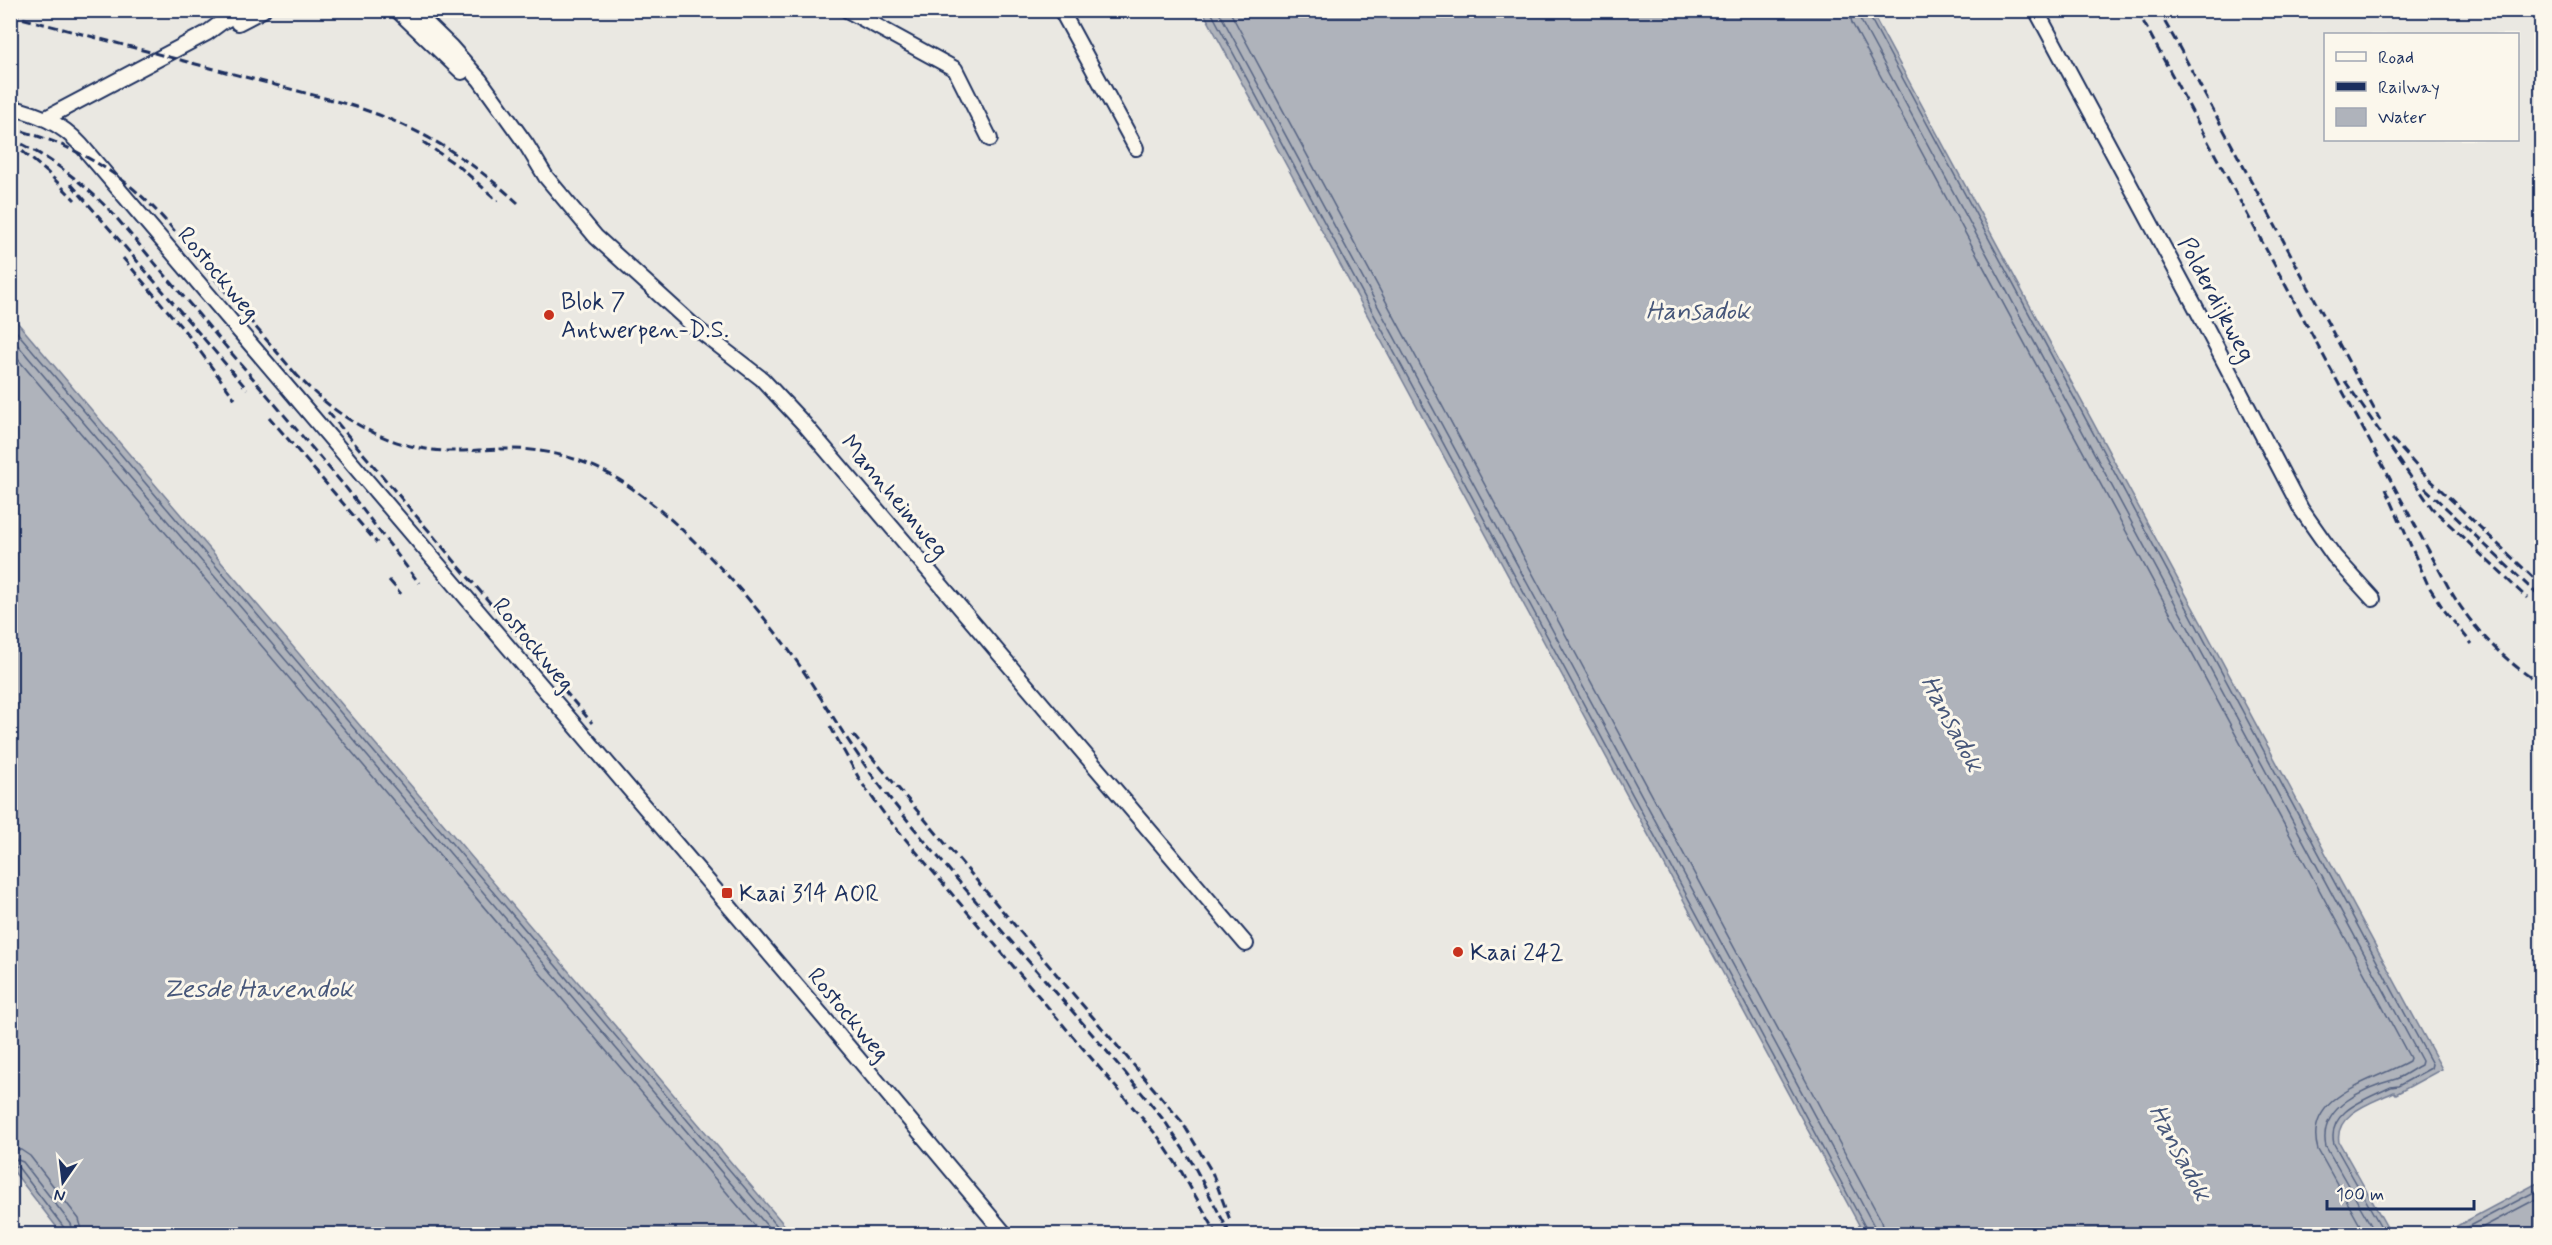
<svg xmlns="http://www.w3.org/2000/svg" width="2552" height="1245" font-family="Mynerve,sans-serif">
	<rect width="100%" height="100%" fill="#fbf7ec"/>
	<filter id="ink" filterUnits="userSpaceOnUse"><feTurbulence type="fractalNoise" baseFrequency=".0167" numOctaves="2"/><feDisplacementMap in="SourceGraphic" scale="12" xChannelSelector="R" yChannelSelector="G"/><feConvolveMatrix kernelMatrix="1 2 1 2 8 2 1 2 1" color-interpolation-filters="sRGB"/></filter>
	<g filter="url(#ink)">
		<g fill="#eae8e2" fill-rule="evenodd">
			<path d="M10,11H1203L1864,1234H792L11,315Z"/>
			<path d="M1871,11H2541V1181L2442,1234H2397L2388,1229L2339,1142L2338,1135L2340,1125L2352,1113L2395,1092L2396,1094L2442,1069ZM2326,34H2518V140H2326Z"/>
			<path d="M11,1168L62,1234H11Z"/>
		</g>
		<g fill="#afb3bb" stroke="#747e96" stroke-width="1.5">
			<path d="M1203,11H1871L2442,1069L2396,1094L2394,1092C2374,1102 2334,1113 2339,1142L2388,1229L2397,1234H1864Z"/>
			<path d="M10,315H11L792,1234H62L11,1168Z"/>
			<path d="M2541,1181V1234H2441H2442Z"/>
		</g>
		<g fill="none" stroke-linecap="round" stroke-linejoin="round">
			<g stroke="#566483" stroke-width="1.5">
				<path d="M1210,10L1869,1234"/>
				<path d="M1218,10L1874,1226L1876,1234"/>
				<path d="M1229,10L1882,1222L1885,1234"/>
				<path d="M1849,10L1852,23L2410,1058L2409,1061C2374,1081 2302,1095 2318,1150L2365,1234"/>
				<path d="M1858,10L1860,19L2422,1061L2421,1065C2413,1069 2404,1076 2396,1079C2366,1087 2317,1107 2326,1147L2376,1234"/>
				<path d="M1866,10L2432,1064L2431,1068L2398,1086L2391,1087C2367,1099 2326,1111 2334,1144L2385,1234"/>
				<path d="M10,324L784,1234"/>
				<path d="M10,336L774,1234"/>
				<path d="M10,350L762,1234"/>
				<path d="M10,1148L21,1150L30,1156L79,1219L83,1234"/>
				<path d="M10,1157L23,1162L71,1224L74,1234"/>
				<path d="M10,1165L18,1167L65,1229L67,1234"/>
				<path d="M2454,1234L2542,1188"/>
				<path d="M2470,1234L2542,1196"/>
			</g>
			<g stroke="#1b2f5e" stroke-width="18">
				<g id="minor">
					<path d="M397,10L462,72"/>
					<path d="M413,10L451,47L480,80L526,144L546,177L596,237L696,328L762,379L805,425L1246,944"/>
					<path d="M847,10L955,69L990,139"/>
					<path d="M1061,10L1136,148"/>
					<path d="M2036,10L2194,304L2301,509L2334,556L2373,599"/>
					<path d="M238,23L263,10"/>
					<path d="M10,107C38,114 61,123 81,145L814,1006L1005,1234"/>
					<path d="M46,118L207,33L222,22L244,10"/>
				</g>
			</g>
			<use href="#minor" stroke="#fbf7ec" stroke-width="14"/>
			<g stroke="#1b2f5e" stroke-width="3" stroke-dasharray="9 4.5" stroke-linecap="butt">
				<path d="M2137,10L2450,590C2473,629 2503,660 2542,685"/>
				<path d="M2158,10L2178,45L2380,420"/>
				<path d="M10,15L332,100C407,120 461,151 518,203"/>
				<path d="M10,128C50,138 85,153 118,177C151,200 175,232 201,262C233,301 266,339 299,378"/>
				<path d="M10,138C50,157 84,183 114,215L347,489L419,583"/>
				<path d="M423,142L461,168L498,201"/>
				<path d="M22,151L47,172L75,200"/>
				<path d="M71,184L247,389"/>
				<path d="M123,258L188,335L235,399"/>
				<path d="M294,372C331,413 377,443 433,450C457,453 481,449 505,449C550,448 593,461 630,487C690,529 759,606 800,666C829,709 855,755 888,796C977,908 1077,1011 1166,1123L1193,1164L1230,1234"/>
				<path d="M2345,381L2432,508L2527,598"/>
				<path d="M328,412L592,723"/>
				<path d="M269,417L377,543"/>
				<path d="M2392,439L2422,472L2542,586"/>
				<path d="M2425,488L2542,599"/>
				<path d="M2386,489L2428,585L2444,610L2472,644"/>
				<path d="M389,580L401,594"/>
				<path d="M830,726L861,782L885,815L1159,1138L1181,1171L1217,1234"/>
				<path d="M853,735L1182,1122L1212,1172L1230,1220"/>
			</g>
		</g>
	</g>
	<g fill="#c8321e" stroke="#fbf7ec" stroke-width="2">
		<circle cx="549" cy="315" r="6"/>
		<rect x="721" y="887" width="12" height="12" rx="3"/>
		<circle cx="1458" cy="952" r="6"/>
	</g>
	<g text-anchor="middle" stroke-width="6" stroke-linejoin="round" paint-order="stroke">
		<g font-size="24" fill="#1b2f5e" stroke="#fbf7ec">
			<text transform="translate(219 273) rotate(50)" y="8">Rostockweg</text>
			<text transform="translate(2217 299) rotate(62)" y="8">Polderdijkweg</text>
			<text transform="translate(895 496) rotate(50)" y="8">Mannheimweg</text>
			<text transform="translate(534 644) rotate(50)" y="8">Rostockweg</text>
			<text transform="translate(849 1014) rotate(50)" y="8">Rostockweg</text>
		</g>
		<g font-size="24" fill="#1b2f5e" stroke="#fbf7ec" text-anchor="start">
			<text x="561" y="309">Blok 7<tspan x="561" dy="28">Antwerpen-D.S.</tspan></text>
			<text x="739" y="901">Kaai 314 AOR</text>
			<text x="1470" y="960">Kaai 242</text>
		</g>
		<g font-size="26" font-style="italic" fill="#47577a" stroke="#fbf7ec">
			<text x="1698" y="319">Hansadok</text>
			<text transform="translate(1953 723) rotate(62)" y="9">Hansadok</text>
			<text x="258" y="997">Zesde Havendok</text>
			<text transform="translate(2181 1152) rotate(62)" y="9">Hansadok</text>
		</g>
	</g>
	<rect width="2552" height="1245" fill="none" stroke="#fbf7ec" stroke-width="36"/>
	<rect x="18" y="18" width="2516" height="1209" fill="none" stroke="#1b2f5e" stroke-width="2" filter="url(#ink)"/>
	<rect x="2324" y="33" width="195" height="108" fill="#fbf7ec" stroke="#a1a7b3" stroke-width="1.5"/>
	<rect x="2336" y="52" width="30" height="9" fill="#fbf7ec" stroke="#a1a7b3" stroke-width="1.5"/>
	<text x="2378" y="63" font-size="18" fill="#1b2f5e">Road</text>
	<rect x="2336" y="82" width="30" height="9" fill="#1b2f5e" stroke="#a1a7b3" stroke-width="1.5"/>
	<text x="2378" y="93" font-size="18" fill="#1b2f5e">Railway</text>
	<rect x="2336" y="108" width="30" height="18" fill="#afb3bb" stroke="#a1a7b3" stroke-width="1.5"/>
	<text x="2378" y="123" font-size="18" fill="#1b2f5e">Water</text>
	<g transform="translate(63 1182) rotate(194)" stroke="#fbf7ec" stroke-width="4.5" paint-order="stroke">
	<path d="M0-4.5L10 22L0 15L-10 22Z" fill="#1b2f5e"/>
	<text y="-9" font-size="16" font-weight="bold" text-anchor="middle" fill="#1b2f5e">N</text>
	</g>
	<path d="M2327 1200v9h147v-9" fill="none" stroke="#1b2f5e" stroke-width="3"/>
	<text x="2336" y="1200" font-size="18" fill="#1b2f5e" stroke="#fbf7ec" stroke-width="4.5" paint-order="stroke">100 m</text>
</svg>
